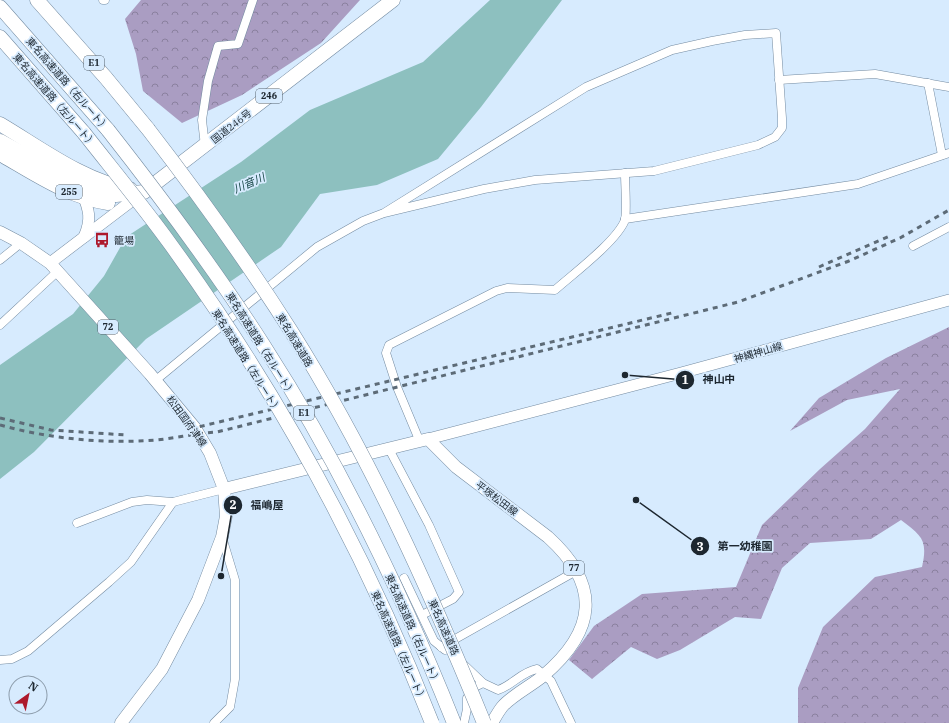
<svg xmlns="http://www.w3.org/2000/svg" width="949" height="723" font-family="'IBM Plex Serif','Noto Sans JP',serif">
	<defs>
		<pattern id="forest-crowns" width="20" height="18" patternUnits="userSpaceOnUse"><rect width="20" height="18" fill="#aa9dc2"/><path d="M2 6a3 3 0 1 1 6 0M12 15a3 3 0 1 1 6 0" fill="none" stroke="#8a809e"/></pattern>
	</defs>
	<rect width="100%" height="100%" fill="#d7ebfe"/>
	<g fill="url(#forest-crowns)">
		<path d="M141,0H360L321,43L242,95L182,123L143,91L136,54L125,19Z"/>
		<path d="M949,327V723H798V688L823,627L875,577L922,567C928,540 922,536 901,520L871,539L810,543L782,568L761,619L735,617L680,650L657,659L631,647L592,679L569,660L594,626L642,594L736,587L762,525L820,469L865,429L900,389L847,400L790,431L819,398L886,358Z"/>
	</g>
	<path fill="#8dc0bf" d="M490,0H562L481,107L438,159L377,185L320,194L281,247L146,339L34,452L0,479V365L73,314L104,276L126,237L241,162L310,110L423,62Z"/>
	<g fill="none" stroke-linecap="round" stroke-linejoin="round">
		<g stroke="#748ba1" stroke-width="9">
			<g id="street">
				<path d="M103,0H105"/>
				<path d="M779,80L875,74L949,87"/>
				<path d="M928,83L942,155"/>
				<path d="M205,146L202,120L208,81L218,46L238,44L253,0"/>
				<path d="M625,219L858,184L949,153"/>
				<path d="M913,246L949,227"/>
				<path d="M0,260L21,243"/>
				<path d="M0,325L58,271"/>
				<path d="M156,380L317,247L363,221L384,213L484,189L535,180L654,171L758,145L775,137L782,128V118L776,33L745,35L712,41L672,50L586,87L384,213"/>
				<path d="M420,442L397,387L386,353L389,345L496,291L507,288L555,290C573,274 617,241 625,220C627,211 625,184 625,173"/>
				<path d="M389,449L429,525L459,592L453,599L422,615"/>
				<path d="M77,523L132,502L147,500L173,502"/>
				<path d="M404,578L434,641L445,650"/>
				<path d="M441,647L576,571"/>
				<path d="M0,660L12,659L28,651L109,582L131,562L173,502L224,489"/>
				<path d="M462,663L483,683"/>
				<path d="M214,723L230,707L235,679V580L222,537"/>
				<path d="M464,723L467,709V698L475,687L483,683L498,690C513,685 521,672 537,669L551,681L571,723"/>
			</g>
		</g>
		<g stroke="#748ba1" stroke-width="12">
			<g id="secondary">
				<path d="M82,192C89,210 92,219 84,237"/>
				<path d="M50,263L142,193"/>
				<path d="M428,439L681,373L949,300"/>
			</g>
		</g>
		<g stroke="#748ba1" stroke-width="13">
			<g id="primary">
				<path d="M0,232L21,243L50,263L150,374L195,428L210,453L224,489L226,516L222,537L198,600L162,669L121,723"/>
				<path d="M224,489L428,439L456,467L548,537C601,585 597,630 543,676C531,686 511,696 502,707C498,712 495,718 492,723"/>
			</g>
		</g>
		<g stroke="#748ba1" stroke-width="15">
			<g id="highway">
				<path d="M37,0L106,78L148,129"/>
				<path d="M0,7L108,130"/>
				<path d="M0,37L84,133"/>
				<path d="M0,124C39,147 85,182 130,189"/>
				<path d="M0,141L80,185L97,192L116,195L144,192L393,0"/>
				<path d="M0,154C35,174 68,197 108,203"/>
			</g>
		</g>
		<use href="#street" stroke="#fff" stroke-width="8"/>
		<use href="#secondary" stroke="#fff" stroke-width="11"/>
		<use href="#primary" stroke="#fff" stroke-width="12"/>
		<use href="#highway" stroke="#fff" stroke-width="14"/>
		<g stroke="#5d6b77" stroke-width="3" stroke-dasharray="5 5" stroke-linecap="butt">
			<path d="M819,267L890,236"/>
			<path d="M0,418L51,430L126,435"/>
			<path d="M0,425C51,439 104,444 157,440C177,438 197,433 217,432L738,302L849,261L900,238L949,210"/>
			<path d="M190,429L676,312"/>
		</g>
		<g stroke="#748ba1" stroke-width="15" stroke-linecap="butt">
			<g id="highway-bridge">
				<path d="M148,129C199,195 247,262 291,331C369,455 429,588 484,723"/>
				<path d="M108,130C163,200 216,271 264,346C340,464 402,593 454,723"/>
				<path d="M84,133C113,170 143,206 171,245C277,391 366,554 432,723"/>
			</g>
		</g>
		<use href="#highway-bridge" stroke="#fff" stroke-width="14"/>
	</g>
	<defs>
		<g id="bus-bare" transform="scale(1.2)"><path d="M-5-6H5V4H4V6H2V4H-2V6H-4V4H-5ZM-3.5-4V0h7V-4ZM-3.5 1.2v1.5H-2V1.2ZM2 1.2v1.5H3.5V1.2Z" fill="#ad192c" stroke="#d7ebfe" stroke-width="2.5" paint-order="stroke"/></g>
	</defs>
	<g fill-rule="evenodd">
		<use href="#bus-bare" x="102" y="240"/>
	</g>
	<g text-anchor="middle" stroke-width="3.5" stroke-linejoin="round" paint-order="stroke">
		<g fill="#d7ebfe" stroke="#55626e" stroke-width="1">
			<rect x="84" y="56" width="20" height="14" rx="3"/>
			<rect x="256" y="89" width="26" height="14" rx="3"/>
			<rect x="56" y="185" width="26" height="14" rx="3"/>
			<rect x="98" y="320" width="20" height="14" rx="3"/>
			<rect x="294" y="406" width="20" height="14" rx="3"/>
			<rect x="564" y="561" width="20" height="14" rx="3"/>
		</g>
		<g font-size="9" font-weight="bold" fill="#1d2730">
			<text x="94" y="66">E1</text>
			<text x="269" y="99">246</text>
			<text x="69" y="195">255</text>
			<text x="108" y="330">72</text>
			<text x="304" y="416">E1</text>
			<text x="574" y="571">77</text>
		</g>
		<g font-size="10" fill="#1d2730" stroke="#d7ebfe">
			<text transform="translate(68 84) rotate(49)" y="4">東名高速道路（右ルート）</text>
			<text transform="translate(55 100) rotate(49)" y="4">東名高速道路（左ルート）</text>
			<text transform="translate(231 126) rotate(-38)" y="4">国道246号</text>
			<text transform="translate(295 340) rotate(59)" y="4">東名高速道路</text>
			<text transform="translate(261 344) rotate(58)" y="4">東名高速道路（右ルート）</text>
			<text transform="translate(758 352) rotate(-16)" y="4">神縄神山線</text>
			<text transform="translate(247 361) rotate(58)" y="4">東名高速道路（左ルート）</text>
			<text transform="translate(187 421) rotate(54)" y="4">松田国府津線</text>
			<text transform="translate(497 498) rotate(37)" y="4">平塚松田線</text>
			<text transform="translate(444 627) rotate(66)" y="4">東名高速道路</text>
			<text transform="translate(413 629) rotate(66)" y="4">東名高速道路（右ルート）</text>
			<text transform="translate(399 646) rotate(66)" y="4">東名高速道路（左ルート）</text>
		</g>
		<g font-size="10" fill="#1d2730" stroke="#d7ebfe" text-anchor="start">
			<text x="114" y="244">籠場</text>
		</g>
		<g font-size="11" font-style="italic" fill="#164545" stroke="#d7ebfe">
			<text transform="translate(249 183) rotate(-24)" y="4">川音川</text>
		</g>
	</g>
	<path fill="none" stroke="#1d2730" stroke-width="1.5" d="M625 375L685 380M221 576L233 505M636 500L700 546"/>
	<g fill="#1d2730" stroke="#d7ebfe" stroke-width="1.5">
		<circle cx="625" cy="375" r="4"/>
		<circle cx="221" cy="576" r="4"/>
		<circle cx="636" cy="500" r="4"/>
		<circle cx="685" cy="380" r="10"/>
		<circle cx="233" cy="505" r="10"/>
		<circle cx="700" cy="546" r="10"/>
	</g>
	<g font-size="12" text-anchor="middle" font-weight="bold" fill="#fff">
		<text x="685" y="384">1</text>
		<text x="233" y="509">2</text>
		<text x="700" y="551">3</text>
	</g>
	<g font-size="11" text-anchor="middle" font-weight="bold" fill="#1d2730" stroke="#d7ebfe" stroke-width="3.5" stroke-linejoin="round" paint-order="stroke">
		<text x="719" y="383">神山中</text>
		<text x="267" y="509">福嶋屋</text>
		<text x="745" y="550">第一幼稚園</text>
	</g>
	<g transform="translate(28 695) rotate(33)"><circle r="19" fill="#d7ebfe" stroke="#8d9dac"/>
	<path d="M0-3L7 15L0 10L-7 15Z" fill="#ad192c"/>
	<text y="-6" font-size="11" font-weight="bold" text-anchor="middle" fill="#1d2730">N</text>
	</g>
</svg>
